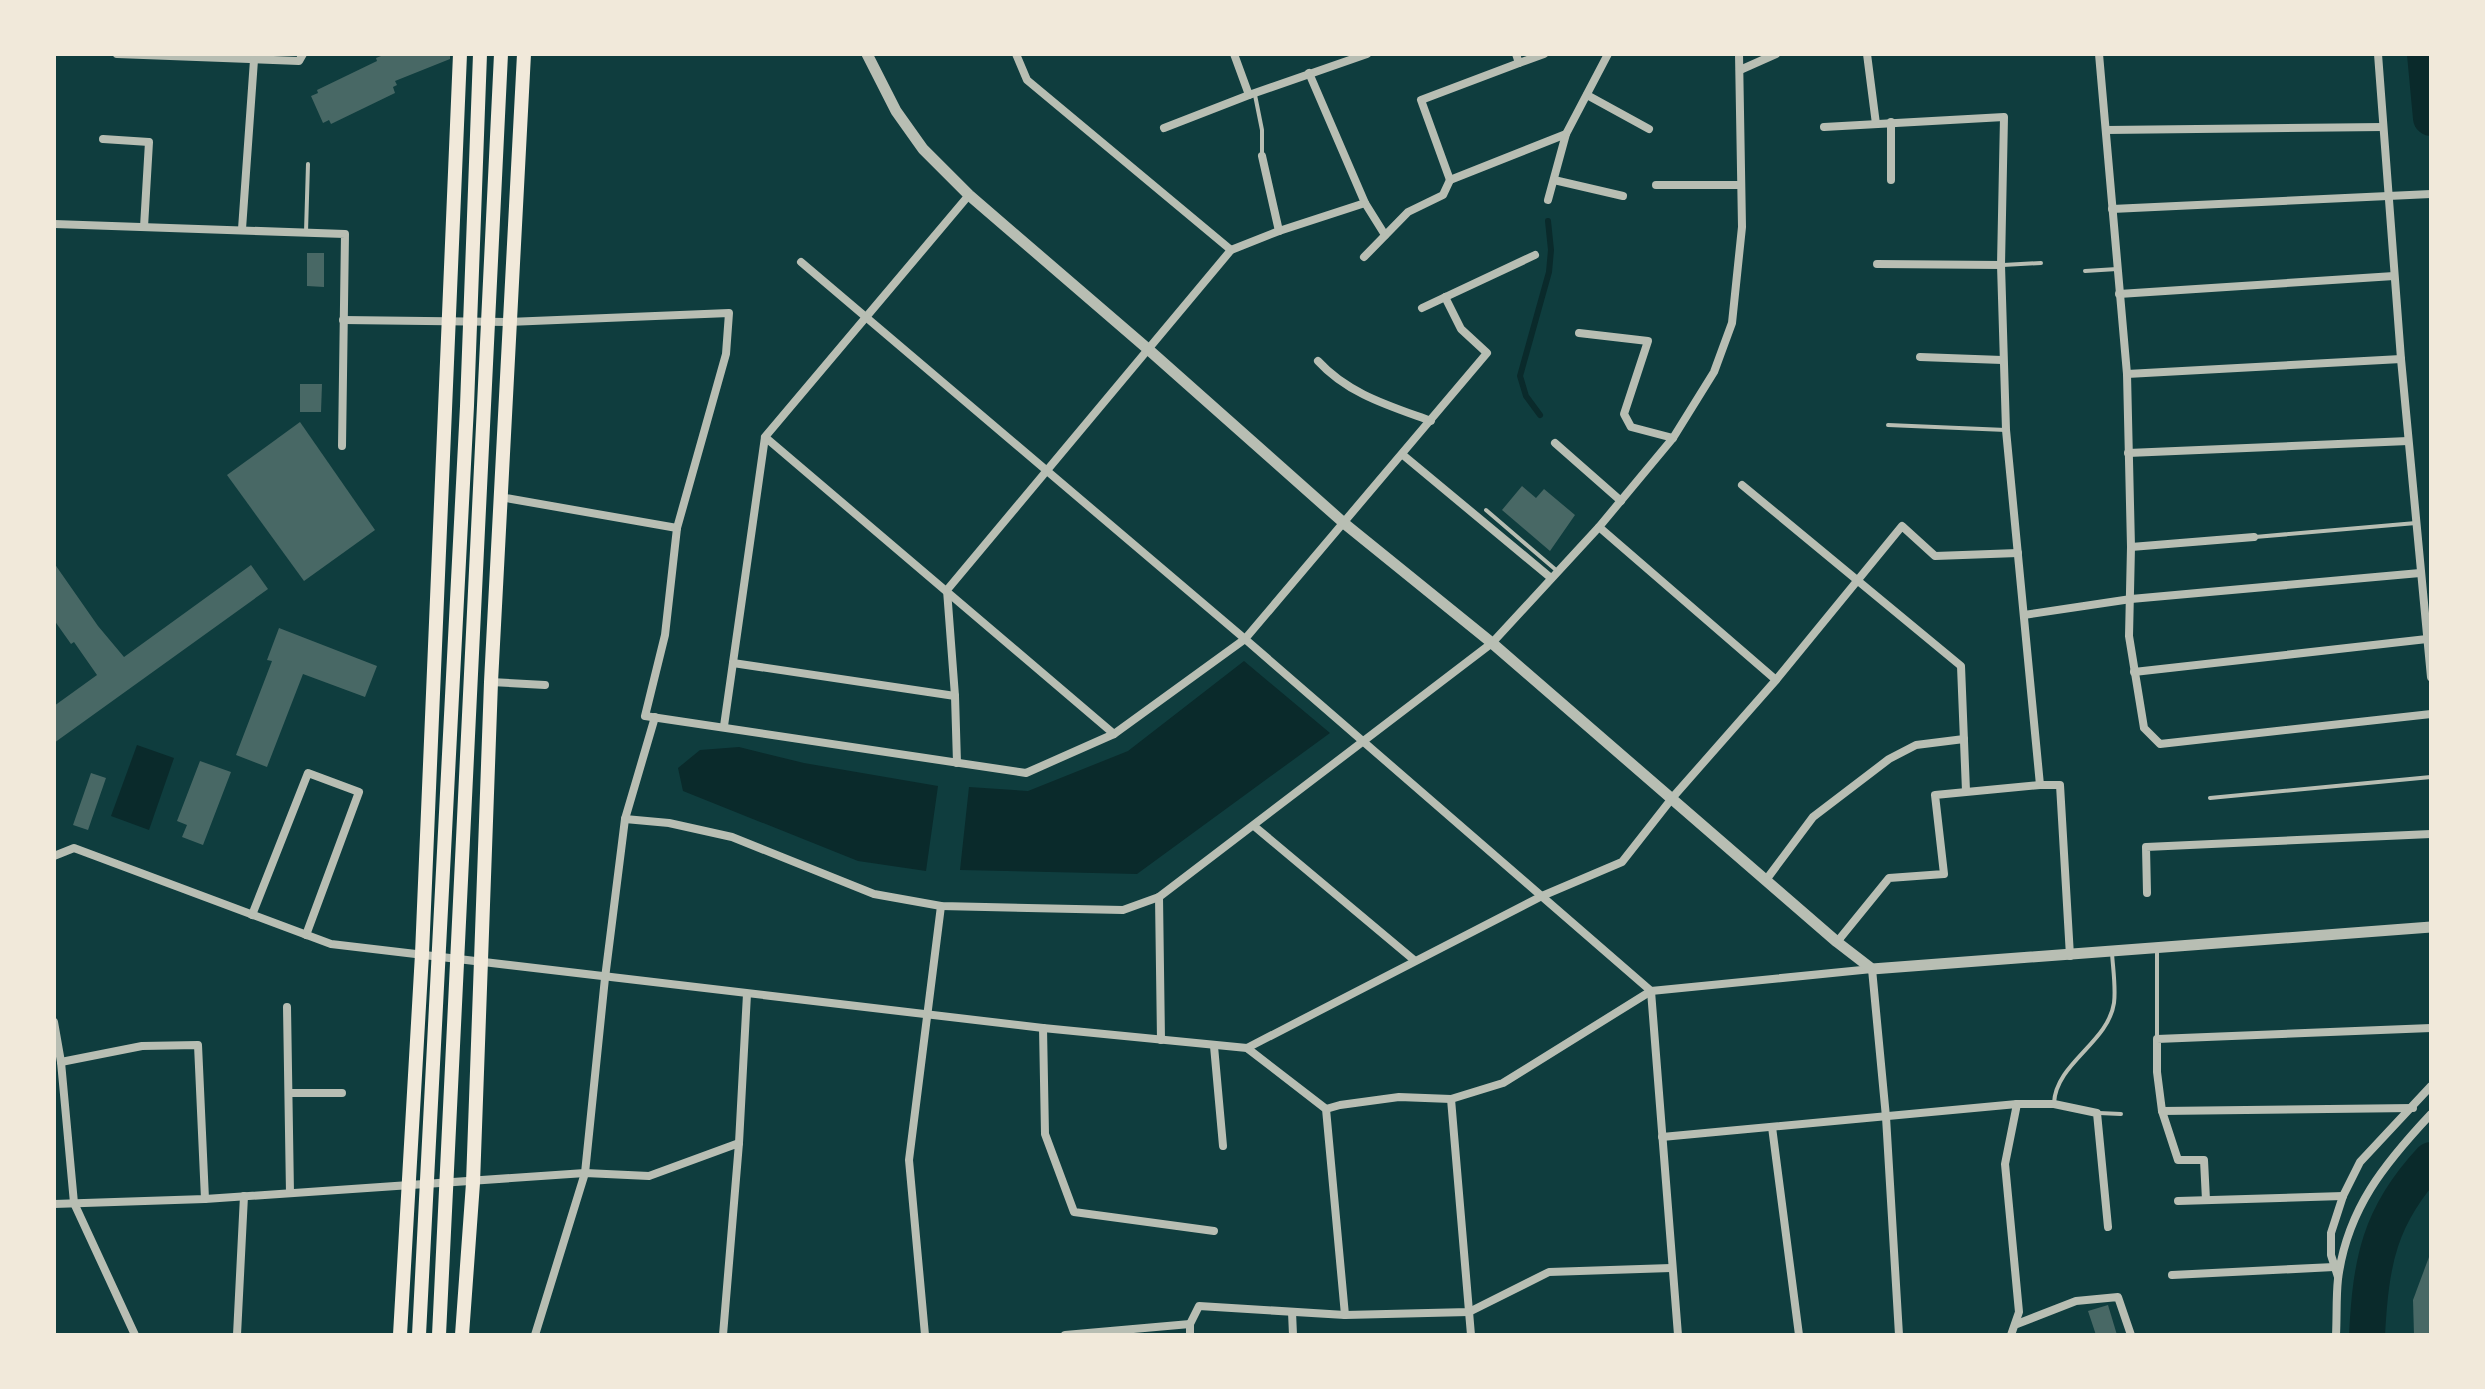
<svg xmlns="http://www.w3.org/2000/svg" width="2485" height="1389" font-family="'Roboto Condensed',sans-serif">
	<rect width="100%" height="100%" fill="#0f3d3e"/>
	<g fill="#0a2a2b">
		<path d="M1244,661L1330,733L1137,874L960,870L969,787L1028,791L1128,751Z"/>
		<path d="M137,745L174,758L149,830L111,816Z"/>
		<path d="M739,747L804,763L938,786L926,871L858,861L683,791L678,768L700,750Z"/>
	</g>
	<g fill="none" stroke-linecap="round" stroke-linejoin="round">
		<path stroke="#0a2a2b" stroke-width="6" d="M1540,415L1526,396L1520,376L1549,272L1551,250L1548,221"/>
		<g stroke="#0a2a2b" stroke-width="36">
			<path d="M2425,54L2431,118"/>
			<path d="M2367,1335C2371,1261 2379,1216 2431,1160"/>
		</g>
	</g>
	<g fill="#486865">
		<path d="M386,54H450V59L395,81L397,85L393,87L395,93L331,124L329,120L323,123L311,96L318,93L317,90L377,61L376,58Z"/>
		<path d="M307,253H324V287L307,286Z"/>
		<path d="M300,384H322L321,412H300Z"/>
		<path d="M300,422L375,530L304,581L227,475Z"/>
		<path d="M1522,486L1536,498L1544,489L1575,515L1550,551L1502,510Z"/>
		<path d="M54,563L98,626L124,657L251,565L268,589L54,743V706L97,675L74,642L71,644L54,620Z"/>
		<path d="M279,628L377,666L365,697L303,674L267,767L236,755L272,661L267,660Z"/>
		<path d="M200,761L231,772L203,845L182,837L187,825L177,821Z"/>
		<path d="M91,773L106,778L88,830L73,825Z"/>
		<path d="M2429,1257L2431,1258V1335H2414L2413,1300Z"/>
		<path d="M2108,1305L2117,1335H2096L2088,1311Z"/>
	</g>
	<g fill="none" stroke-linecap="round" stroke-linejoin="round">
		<g stroke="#b8beb3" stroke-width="4">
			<path d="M1255,95L1262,130V154"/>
			<path d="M306,232L308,164"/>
			<path d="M2003,265L2041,263"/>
			<path d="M2085,271L2117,269"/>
			<path d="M1888,425L2006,430"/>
			<path d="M1486,510L1556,570"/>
			<path d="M2255,537L2416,523"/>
			<path d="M2210,798L2431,777"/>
			<path d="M2157,950V1039"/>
			<path d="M2054,1103C2056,1063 2108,1043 2114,1003C2116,988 2113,969 2112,953"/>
			<path d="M2099,1113L2121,1114"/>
		</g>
		<g stroke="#b8beb3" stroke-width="8">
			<path d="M117,54L299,61L303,54"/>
			<path d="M1234,54L1249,95L1367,54"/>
			<path d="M1516,54L1519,63L1421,100L1450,180L1566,134L1608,54"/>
			<path d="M1867,54L1876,124"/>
			<path d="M2099,54L2127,374L2131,547L2129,636L2144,728L2160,744L2431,714"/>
			<path d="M2378,54L2401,359L2431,677"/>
			<path d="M1519,63L1544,54"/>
			<path d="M1740,70L1776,54"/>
			<path d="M1587,95L1649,129"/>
			<path d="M1891,122V180"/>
			<path d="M1824,127L2004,117L2001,265L2006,430L2040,785H2060L2070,956"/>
			<path d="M1164,128L1249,95"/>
			<path d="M2106,130L2383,127"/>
			<path d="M103,139L149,142L144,227"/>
			<path d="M1262,156L1279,231"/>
			<path d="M1554,180L1623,196"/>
			<path d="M1656,185H1740"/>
			<path d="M1548,200L1566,134"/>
			<path d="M1365,203L1385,235"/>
			<path d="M2112,209L2431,194"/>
			<path d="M54,224L345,234L342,446"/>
			<path d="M242,229L254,60"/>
			<path d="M1231,250L1279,231L1365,203L1309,73"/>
			<path d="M1364,257L1408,212L1443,195L1450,180"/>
			<path d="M801,262L1245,639L1651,991L1678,1335"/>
			<path d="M1877,264L2001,265"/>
			<path d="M2119,294L2394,276"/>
			<path d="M1422,308L1535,255"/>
			<path d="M343,320L508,322L729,313L726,354L677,528L665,635L645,716L1026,773L1114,734L1245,639L1487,353L1461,329L1445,297"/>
			<path d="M1579,333L1648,341L1624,414L1631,427L1673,438"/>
			<path d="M1920,357L2002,360"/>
			<path d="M1318,361C1348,394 1390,406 1431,421"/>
			<path d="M2127,374L2401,359"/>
			<path d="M765,437L1114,734"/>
			<path d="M1555,443L1621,501"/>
			<path d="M2128,453L2408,441"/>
			<path d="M1403,455L1551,578"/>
			<path d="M1742,485L1961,666L1966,791"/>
			<path d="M500,497L677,528"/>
			<path d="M1599,527L1776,680"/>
			<path d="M2131,547L2254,537"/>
			<path d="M2024,615L2131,599L2420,573"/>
			<path d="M733,663L955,696"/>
			<path d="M2134,672L2427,639"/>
			<path d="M491,682L545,685"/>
			<path d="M724,726L765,437L969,195"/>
			<path d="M957,763L955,696L947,590L1231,250L1027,80L1016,54"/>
			<path d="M625,819L669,823L732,837L874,894L941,906L1123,910L1159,897L1492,643L1599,527L1673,438L1714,372L1732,323L1742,227L1739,54"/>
			<path d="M1254,826L1414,960"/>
			<path d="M54,856L74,848L331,944L1043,1028L1247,1048L1326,1109L1345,1315"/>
			<path d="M1766,880L1813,817L1889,759L1916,745L1964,739"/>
			<path d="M2147,893L2146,847L2431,834"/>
			<path d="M1159,897L1161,1040"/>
			<path d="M252,915L308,773L359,792L306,935"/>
			<path d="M1837,942L1889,878L1944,874L1935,795L2040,785"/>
			<path d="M287,1007L290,1193"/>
			<path d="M54,1022L61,1062L74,1203L135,1335"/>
			<path d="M1043,1028L1045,1134L1074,1212L1214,1231"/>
			<path d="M1214,1046L1223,1146"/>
			<path d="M1247,1048L1542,896L1622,862L1673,797L1776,680L1902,526L1935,556L2018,553"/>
			<path d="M61,1062L142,1046L198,1045L205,1199"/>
			<path d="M289,1093H342"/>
			<path d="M1451,1099L1471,1335"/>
			<path d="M2413,1108L2162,1111L2157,1072V1039L2431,1028"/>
			<path d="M1326,1109L1340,1105L1399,1097L1451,1099L1503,1083L1651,991L1872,969L1886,1117L1899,1335"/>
			<path d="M2162,1111L2178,1160H2204L2206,1200"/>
			<path d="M1772,1127L1799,1335"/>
			<path d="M1662,1137L2017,1104H2054L2097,1113L2108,1227"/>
			<path d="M739,1143L747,994"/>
			<path d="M2178,1201L2343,1196"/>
			<path d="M54,1204L205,1199L585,1173L605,978L625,819L655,717"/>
			<path d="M2172,1275L2334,1267"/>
			<path d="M2338,1277L2331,1255V1233L2343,1196L2360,1162L2431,1086"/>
			<path d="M1292,1312L1293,1335"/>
			<path d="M2017,1324L2076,1301L2118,1297L2131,1335"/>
			<path d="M237,1335L244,1196"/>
			<path d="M535,1335L585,1173L649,1176L739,1143L723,1335"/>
			<path d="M925,1335L909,1160L941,906"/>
			<path d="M1065,1335L1190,1324"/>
			<path d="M1190,1335V1324L1199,1306L1345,1315L1469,1312L1549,1272L1671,1268"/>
			<path d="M2011,1335L2019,1312L2005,1164L2017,1104"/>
			<path d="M2336,1335C2337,1316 2336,1297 2338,1279C2347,1209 2385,1163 2431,1114"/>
		</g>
		<path stroke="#b8beb3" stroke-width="11" d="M867,54L896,111L923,149L969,195L1149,350L1345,524L1492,643L1837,942L1872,969L2431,927"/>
		<g stroke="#f1e9da" stroke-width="14">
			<path d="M400,1335L422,954L460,54"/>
			<path d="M419,1335L467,406L480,54"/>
			<path d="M439,1335L501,54"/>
			<path d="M462,1335L473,1183L491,682L524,54"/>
		</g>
	</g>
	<rect width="2485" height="1389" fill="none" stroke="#f1e9da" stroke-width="112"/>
</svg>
